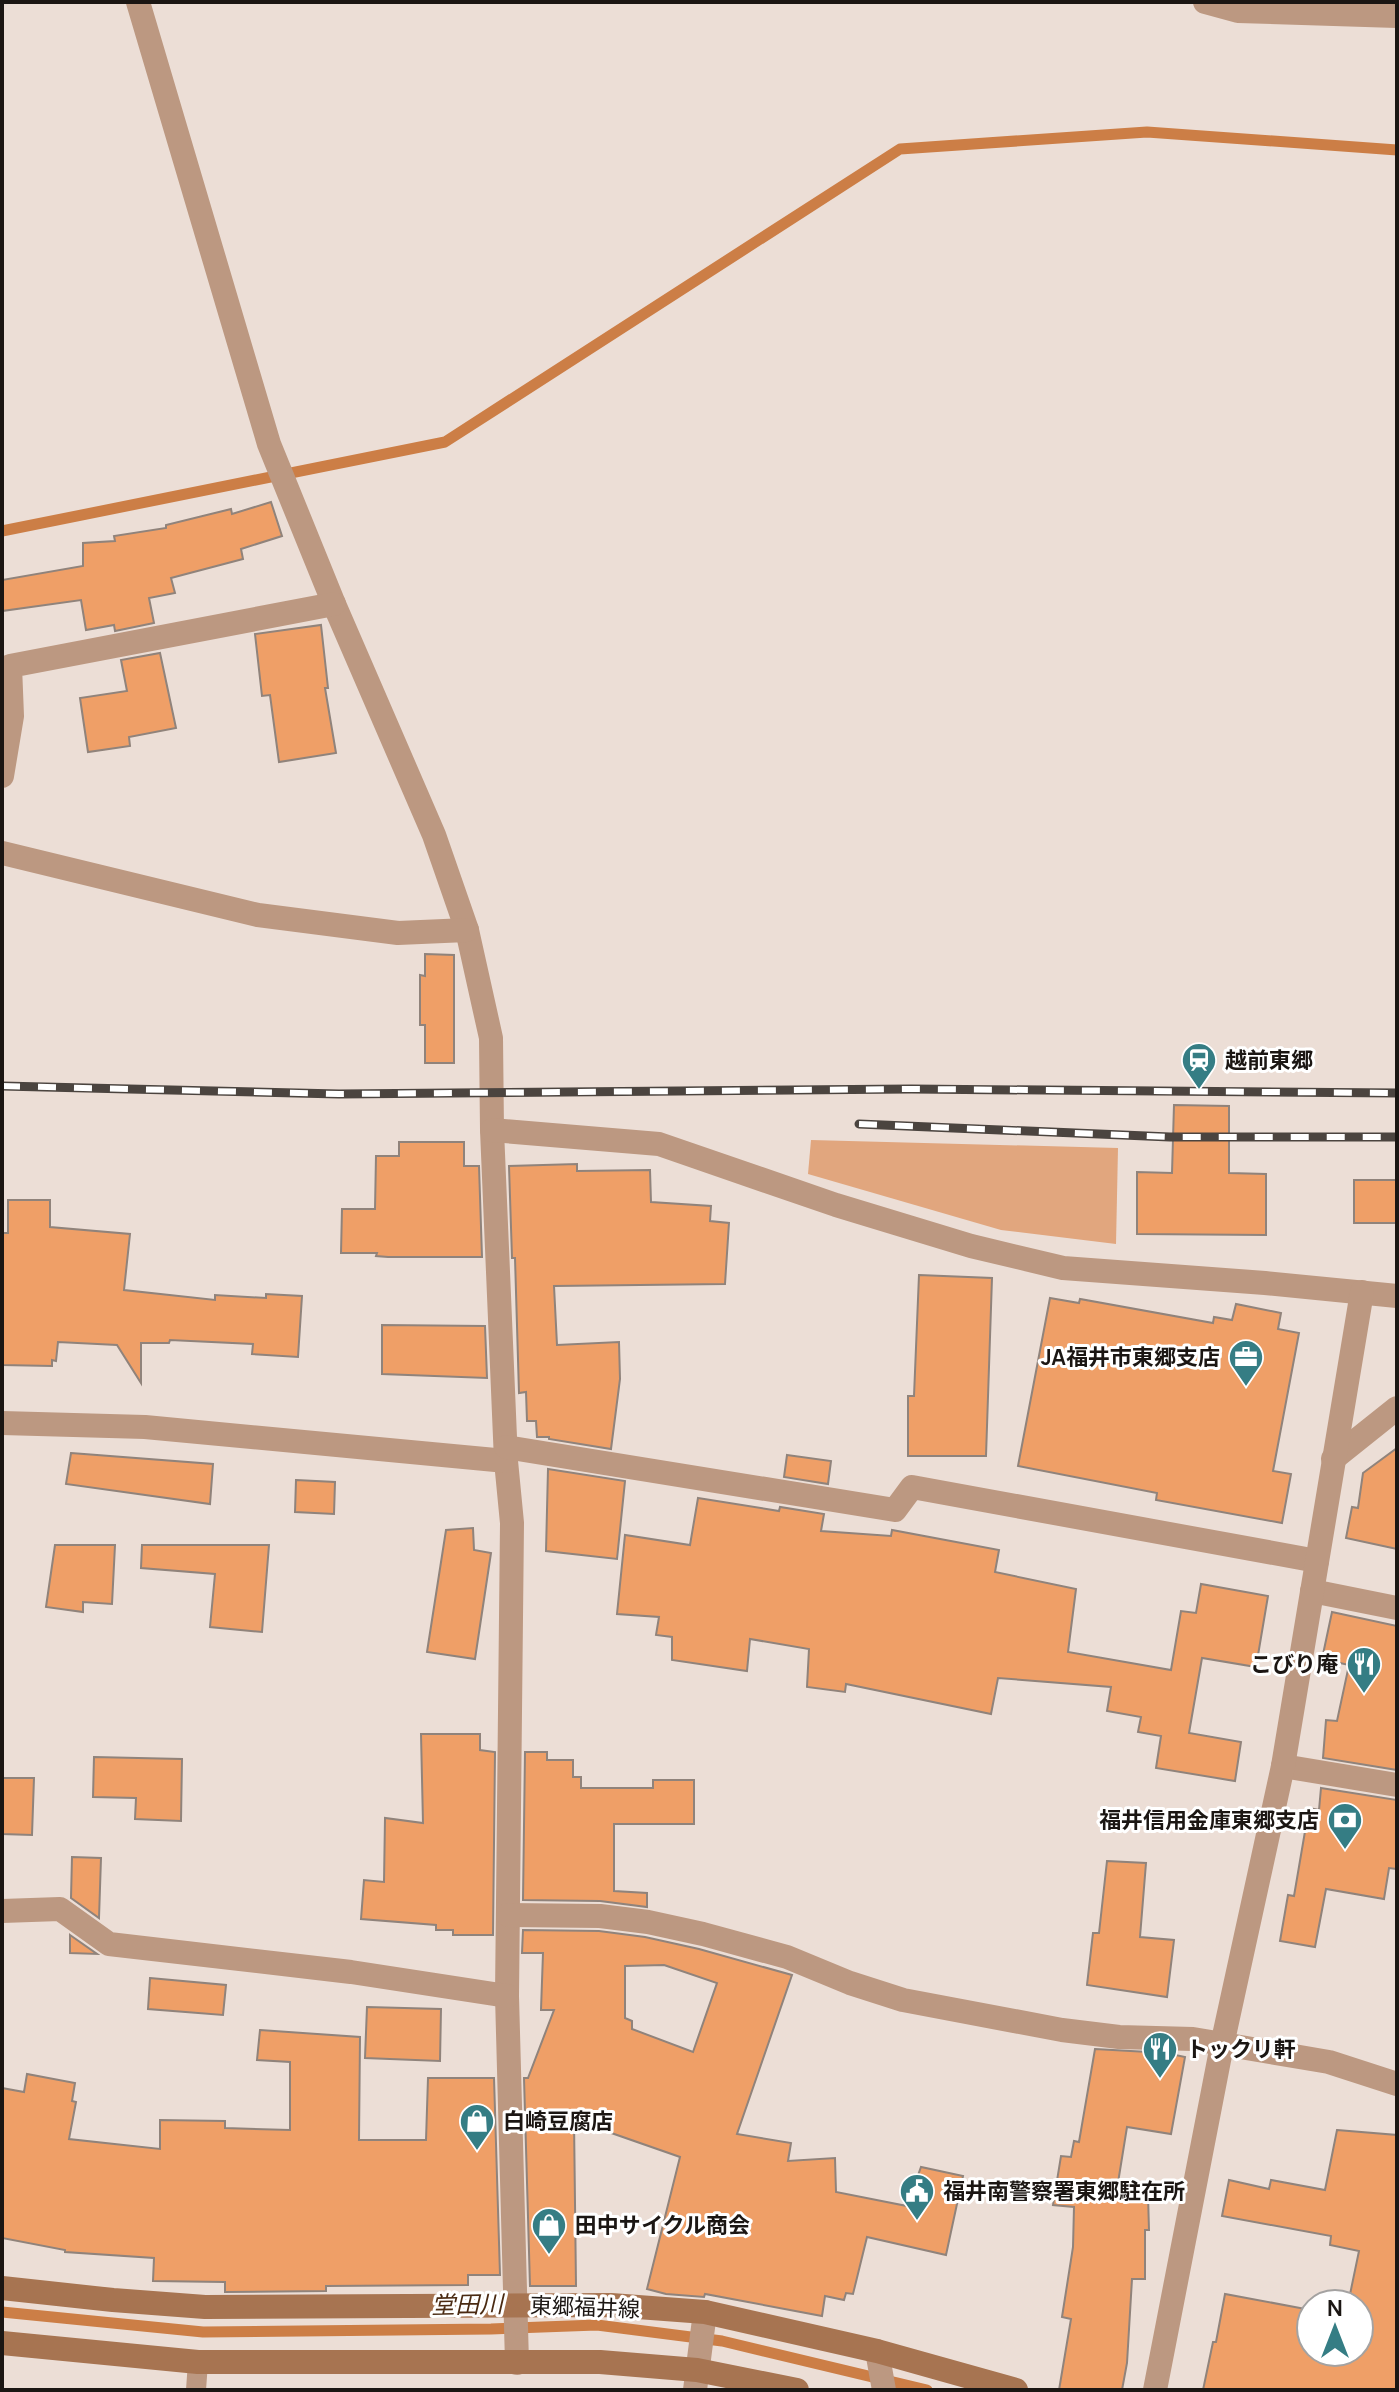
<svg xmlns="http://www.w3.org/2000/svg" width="1399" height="2392" font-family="Manrope,'Noto Sans JP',sans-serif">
	<rect width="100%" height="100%" fill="#ecded6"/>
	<path fill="#e1a67e" d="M811,1140L1118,1148L1116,1244L1001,1230L808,1174Z"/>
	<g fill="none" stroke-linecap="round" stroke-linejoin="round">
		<g stroke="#cc7e46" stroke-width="11">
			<path d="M2,531L445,442L900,149L1147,132L1397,150"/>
			<path d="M2,2312L203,2332L491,2329L597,2325L722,2341L927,2390"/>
		</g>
	</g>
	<g fill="#ef9f67" stroke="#90837b" stroke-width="2" fill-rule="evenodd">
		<path d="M271,502L282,536L241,549L243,559L171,578L175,593L149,598L154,623L115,631L114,625L86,630L81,600L2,611V580L83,566V543L115,541L114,536L166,528V525L231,509L232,514Z"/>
		<path d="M321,625L328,688H325L336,753L279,762L270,695L262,696L255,634Z"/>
		<path d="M160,653L176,728L129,737L130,746L88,752L80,698L127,691L121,660Z"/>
		<path d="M425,954L454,955V1063H425V1025H420V975L425,976Z"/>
		<path d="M1174,1105L1229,1106V1173L1266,1174V1235L1137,1234V1172L1172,1173Z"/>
		<path d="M399,1142H464V1166H479L482,1257H388L376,1256L377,1253H341L342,1209H375L376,1156H399Z"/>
		<path d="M577,1164V1171L650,1170L651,1202L711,1206L710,1221L729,1223L725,1284L554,1286L557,1345L619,1342L620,1379L611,1449L549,1439V1437H537L536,1421H527L526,1392L519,1393L515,1258H512L509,1166Z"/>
		<rect x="1354" y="1180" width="43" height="43"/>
		<path d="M8,1200H50V1227L130,1234L124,1290L215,1300V1295L266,1298V1294L302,1296L298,1357L252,1354L253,1344L170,1340L169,1343H141V1383L117,1345L58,1342L56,1361L52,1360V1366L2,1365V1233H8Z"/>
		<path d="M919,1275L992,1278L986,1456H908V1396H914Z"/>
		<path d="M1050,1298L1079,1303L1080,1299L1213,1323L1214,1317L1232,1320L1236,1304L1281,1313L1278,1329L1299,1333L1273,1471L1291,1474L1282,1523L1156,1500L1157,1493L1018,1466Z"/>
		<path d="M382,1325L485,1326L487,1378L382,1374Z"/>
		<path d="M1397,1448V1549L1346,1538L1352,1507L1358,1508L1363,1473Z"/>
		<path d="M71,1453L213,1464L210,1504L66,1484Z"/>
		<path d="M787,1455L831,1461L828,1484L784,1477Z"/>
		<path d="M548,1469L625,1481L617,1559L546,1551Z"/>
		<path d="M296,1480L335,1482L334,1514L295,1512Z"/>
		<path d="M698,1498L779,1511L780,1507L824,1514L821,1531L891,1536L892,1530L999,1550L995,1572L1076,1589L1068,1652L1171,1670L1181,1611L1196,1613L1201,1584L1268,1596L1256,1667L1202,1658L1189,1733L1241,1742L1235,1781L1156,1768L1161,1736L1138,1732L1141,1717L1107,1711L1111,1687L998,1678L991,1714L846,1684L845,1692L807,1687L809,1649L750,1639L747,1671L672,1660V1637L656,1635L659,1617L617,1614L625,1535L690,1545Z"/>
		<path d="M473,1528L474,1550L491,1553L475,1659L427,1652L446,1530Z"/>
		<path d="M55,1545H115L112,1604L83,1602V1612L46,1607Z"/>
		<path d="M142,1545H269L262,1632L210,1627L215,1574L141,1568Z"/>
		<path d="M1332,1612L1397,1626V1770L1323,1758L1326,1720L1337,1721L1349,1665L1322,1659Z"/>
		<path d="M421,1734H480V1750L495,1752L493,1935H453V1930H436V1925L361,1919L364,1880L384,1882L385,1818L423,1823Z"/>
		<path d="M525,1752H547V1760H573V1777H581V1788H653V1780H694V1824H614V1891L647,1893V1907L600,1901L523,1900Z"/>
		<path d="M94,1757L182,1759L181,1821L135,1819L136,1798L93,1797Z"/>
		<path d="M2,1778H34L32,1835L2,1834Z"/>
		<path d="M1321,1788L1397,1800V1869L1389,1868L1384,1899L1326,1889L1315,1947L1280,1941L1288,1895L1294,1896L1309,1808L1319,1810Z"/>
		<path d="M72,1857L101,1858L99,1918L71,1898Z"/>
		<path d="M1107,1861L1146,1863L1140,1937L1174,1940L1167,1997L1087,1985L1093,1933H1099Z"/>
		<path d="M523,1930L599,1931L645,1937L699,1949L792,1975L737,2134L791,2143L788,2161L835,2158L836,2192L907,2206L921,2167L963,2176L946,2255L867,2237L853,2294L846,2293L844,2300L825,2296L822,2316L705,2294L704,2297L666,2294L647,2289L680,2157L574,2120L576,2286H530L524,2078H528L554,2010H541L543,1953H522ZM664,1965L717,1983L693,2052L632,2029V2021L625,2018V1966Z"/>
		<path d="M70,1935L97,1954L70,1953Z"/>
		<path d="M150,1978L226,1985L223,2015L148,2009Z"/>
		<path d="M367,2007L441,2009L440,2061L365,2058Z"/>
		<path d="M260,2030L360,2037L359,2140H426L428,2078H494L500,2275H468V2285L326,2286V2291L225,2292V2282L153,2281L154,2258L65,2252V2250L2,2238V2088L24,2092L27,2074L75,2083L72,2101L76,2102L69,2139L160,2149V2120L225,2121V2128L290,2130V2062L257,2060Z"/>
		<path d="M1095,2049L1166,2053L1185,2057L1171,2134L1127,2127L1116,2195H1148L1149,2230H1145V2279H1132L1127,2363L1122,2390H1059L1071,2319L1062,2317L1073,2247L1074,2207L1053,2205L1061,2156L1071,2157L1074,2141L1079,2142Z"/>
		<path d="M1337,2130L1397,2135V2390H1203L1213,2342H1216L1225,2294L1311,2310V2352H1359V2304H1348L1359,2251L1330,2245L1331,2236L1222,2216L1229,2180L1269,2189L1271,2180L1325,2190Z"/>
	</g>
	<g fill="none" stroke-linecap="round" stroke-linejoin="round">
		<path stroke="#bc9881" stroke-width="20" d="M196,2390L198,2362"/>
		<g stroke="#bc9881" stroke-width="24">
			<path d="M138,2L269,444L334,604L434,835L467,930L491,1038L492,1130L506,1461L512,1523L507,1996L517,2363"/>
			<path d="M1205,2L1238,11L1397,16"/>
			<path d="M2,776L12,716L10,666L334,604"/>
			<path d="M2,853L258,915L398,933L467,930"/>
			<path d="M492,1130L659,1144L836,1205L971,1246L1063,1268L1265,1283L1397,1296"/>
			<path d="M2,1423L145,1427L506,1461"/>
			<path d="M506,1447L895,1510L912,1487L1317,1561"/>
			<path d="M1333,1459L1397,1408"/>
			<path d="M1312,1591L1397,1608"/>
			<path d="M1283,1766L1397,1785"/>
			<path d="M2,1911L60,1909L109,1944L351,1972L507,1996"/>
			<path d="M508,1915L600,1916L648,1922L703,1934L787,1957L850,1983L903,2000L1062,2030L1119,2037L1193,2039L1329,2062L1397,2084"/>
			<path d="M877,2351L884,2390"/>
			<path d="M695,2390L705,2312"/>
			<path d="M1155,2390L1222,2045L1283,1766L1362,1292"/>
		</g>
		<g stroke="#a77451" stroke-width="24">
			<path d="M2,2288L113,2300L205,2307L611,2305L705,2312L877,2351L1016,2390"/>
			<path d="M2,2343L198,2362H600L697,2370L797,2390"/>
		</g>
		<g stroke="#4b443f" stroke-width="9">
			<g id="rail">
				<path d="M2,1086L339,1094L911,1089L1397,1093"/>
				<path d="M859,1124L1170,1137H1397"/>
			</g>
		</g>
		<use href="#rail" stroke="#fff" stroke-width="6" stroke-dasharray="18" stroke-linecap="butt"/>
	</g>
	<defs>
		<g id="station-pin" transform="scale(1.8)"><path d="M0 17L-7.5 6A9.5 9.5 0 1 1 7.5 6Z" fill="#357d84" stroke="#fff"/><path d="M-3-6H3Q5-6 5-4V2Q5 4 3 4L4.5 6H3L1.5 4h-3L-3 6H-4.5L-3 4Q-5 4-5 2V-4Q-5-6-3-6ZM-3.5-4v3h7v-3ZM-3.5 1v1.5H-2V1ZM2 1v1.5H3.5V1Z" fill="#fff"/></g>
		<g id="office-pin" transform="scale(1.8)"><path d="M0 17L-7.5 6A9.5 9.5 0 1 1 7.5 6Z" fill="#357d84" stroke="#fff"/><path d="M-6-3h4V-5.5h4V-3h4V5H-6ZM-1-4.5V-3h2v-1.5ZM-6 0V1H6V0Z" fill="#fff"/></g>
		<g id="restaurant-pin" transform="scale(1.8)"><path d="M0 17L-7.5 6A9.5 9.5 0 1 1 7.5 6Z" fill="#357d84" stroke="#fff"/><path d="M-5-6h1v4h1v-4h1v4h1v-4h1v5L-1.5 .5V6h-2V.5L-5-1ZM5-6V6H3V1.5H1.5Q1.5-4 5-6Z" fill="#fff"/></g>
		<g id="bank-pin" transform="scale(1.8)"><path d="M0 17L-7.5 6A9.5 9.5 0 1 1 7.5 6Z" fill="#357d84" stroke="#fff"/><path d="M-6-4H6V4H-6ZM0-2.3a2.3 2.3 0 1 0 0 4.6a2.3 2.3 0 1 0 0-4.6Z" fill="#fff"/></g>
		<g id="shop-pin" transform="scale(1.8)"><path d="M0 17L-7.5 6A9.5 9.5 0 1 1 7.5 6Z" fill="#357d84" stroke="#fff"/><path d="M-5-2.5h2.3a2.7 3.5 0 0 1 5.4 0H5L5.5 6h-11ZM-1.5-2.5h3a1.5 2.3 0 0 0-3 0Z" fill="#fff"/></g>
		<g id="civic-pin" transform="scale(1.8)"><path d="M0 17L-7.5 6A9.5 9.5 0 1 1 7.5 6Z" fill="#357d84" stroke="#fff"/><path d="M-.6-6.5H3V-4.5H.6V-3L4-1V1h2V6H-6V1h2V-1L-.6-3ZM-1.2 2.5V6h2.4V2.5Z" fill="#fff"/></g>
	</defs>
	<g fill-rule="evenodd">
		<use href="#station-pin" x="1199" y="1060"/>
		<use href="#office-pin" x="1246" y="1357"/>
		<use href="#restaurant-pin" x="1364" y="1664"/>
		<use href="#bank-pin" x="1345" y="1820"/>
		<use href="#restaurant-pin" x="1160" y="2049"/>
		<use href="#shop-pin" x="477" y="2121"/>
		<use href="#civic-pin" x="917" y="2191"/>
		<use href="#shop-pin" x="549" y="2225"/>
	</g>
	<g text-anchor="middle" stroke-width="6" stroke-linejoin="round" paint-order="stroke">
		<g font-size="22" font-weight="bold" fill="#1b1613" stroke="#fff" text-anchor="start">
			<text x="1225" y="1068">越前東郷</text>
			<text x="1220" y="1365" text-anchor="end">JA福井市東郷支店</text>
			<text x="1338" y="1672" text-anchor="end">こびり庵</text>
			<text x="1319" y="1828" text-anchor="end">福井信用金庫東郷支店</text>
			<text x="1186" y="2057">トックリ軒</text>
			<text x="503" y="2129">白崎豆腐店</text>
			<text x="943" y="2199">福井南警察署東郷駐在所</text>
			<text x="575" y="2233">田中サイクル商会</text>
		</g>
		<g font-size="22" fill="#1b1613" stroke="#fff">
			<text transform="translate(585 2307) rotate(2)" y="8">東郷福井線</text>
		</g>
		<g font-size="24" font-style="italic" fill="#4a2a12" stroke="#fff">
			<text transform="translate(467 2305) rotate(-1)" y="8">堂田川</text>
		</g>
	</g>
	<rect width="1399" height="2392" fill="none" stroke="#1b1613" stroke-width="8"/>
	<g transform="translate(1335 2328)"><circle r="38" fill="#ffffff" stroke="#a4a2a1" stroke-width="2"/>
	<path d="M0-6L14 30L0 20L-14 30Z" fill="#357d84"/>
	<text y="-12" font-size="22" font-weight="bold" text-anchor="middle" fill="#1b1613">N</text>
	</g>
</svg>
